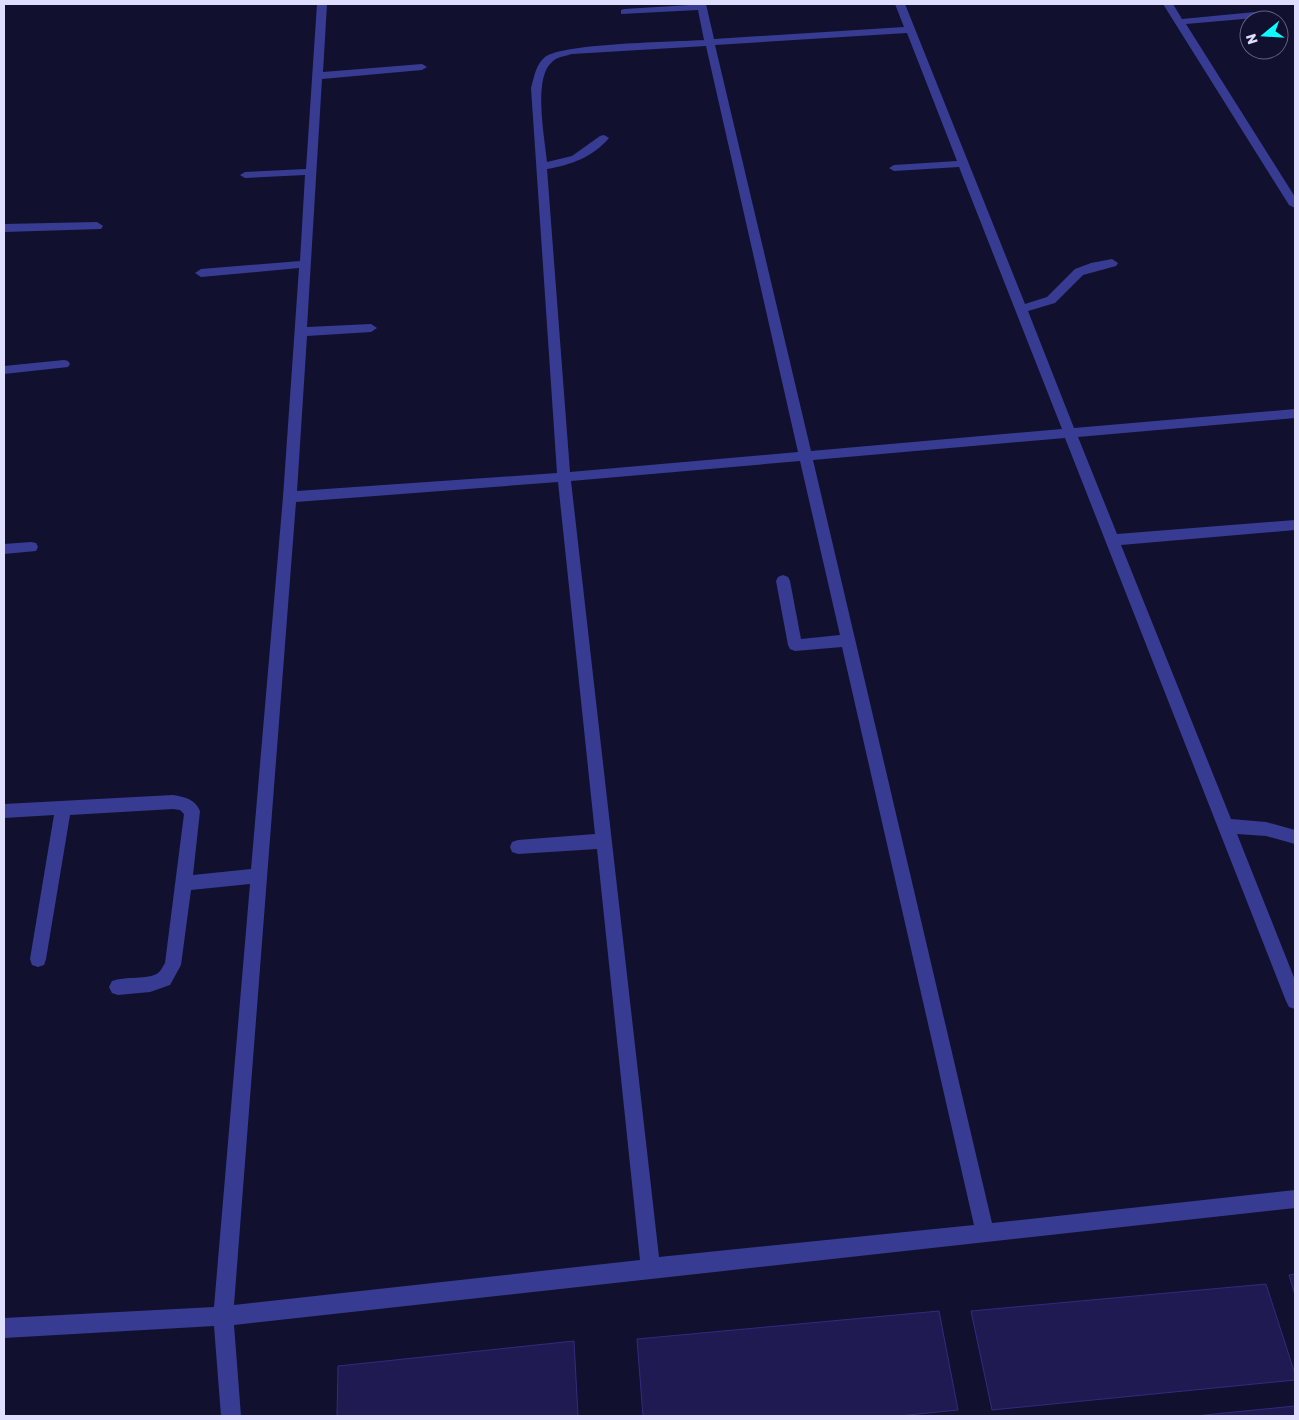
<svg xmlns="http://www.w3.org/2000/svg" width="1299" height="1420" font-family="Rubik,sans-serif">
	<rect width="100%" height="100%" fill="#12102f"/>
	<g fill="#201a52" stroke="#332a80">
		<path d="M1295,1274V1295L1289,1275Z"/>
		<path d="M1266,1284L1295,1374V1380L992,1410L971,1311Z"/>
		<path d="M939,1311L958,1410L898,1416H643L637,1339Z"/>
		<path d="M574,1341L578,1416H337L338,1366Z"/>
		<path d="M1295,1406V1416H1195Z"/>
	</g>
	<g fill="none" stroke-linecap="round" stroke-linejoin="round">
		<g fill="#373c92" fill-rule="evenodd">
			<path d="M317,4H327L323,72L422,64L427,67L422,70L322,79L307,327L371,324L377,328L371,332L307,336L297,491L557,473L531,88C534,77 536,64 545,57C564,43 675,42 704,40L698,10L621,14V10L624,9L706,4L714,39L904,27L895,4H905L1025,304L1047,297L1075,269L1091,263L1112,259L1118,263L1116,266L1083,275L1055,303L1028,311L1074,428L1295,409V418L1078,437L1117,534L1295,520V530L1121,545L1231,819L1266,822L1295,830V844L1266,836L1237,834L1295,980V1009L1289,1007L1286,1001L1065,438L813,460L992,1223L1295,1190V1208L234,1325L241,1416H221L214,1326L4,1338V1318L214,1307L250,884L191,890L181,965L170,985L150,992L118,995L112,993L109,987L112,981C125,976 148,980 158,973C161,971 163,966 165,963L184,814L180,810L173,809L70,815L46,959L44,965L38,967L32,965L30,959L54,815L4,818V804L173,795C185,797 195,799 200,811L193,875L251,869L283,497L299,268L201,277L195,273L201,269L300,261L305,175L245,178L240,175L245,172L306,169ZM907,33L957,161L894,165L889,168L894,171L959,167L1062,429L811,451L715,45ZM706,46L798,452L570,472L547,169C571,165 593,157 609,138L604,135L600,136L572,156L547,162C545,139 533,80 551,63C556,57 565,56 572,54ZM800,461L840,635L801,639L790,581L788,577L783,575L778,577L776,581L788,645L790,649L795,651L842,647L974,1225L659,1257L571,481ZM558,482L595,834L518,840L512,842L510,847L512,852L518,854L597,849L640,1260L234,1305L296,502Z"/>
			<path d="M1163,4H1173L1182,19L1255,12L1260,15L1255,18L1186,24L1295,197V208L1289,205Z"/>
			<path d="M97,222L103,226L101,229L4,232V224Z"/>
			<path d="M64,360L68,361L70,364L68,367L4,374V366Z"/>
			<path d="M31,542L36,543L38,547L36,551L4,554V544Z"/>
		</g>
	</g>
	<rect width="1299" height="1420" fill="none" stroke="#dfdeff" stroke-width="10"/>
	<g transform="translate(1264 35) rotate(252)"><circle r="24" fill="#12102f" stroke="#646282"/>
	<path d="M0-4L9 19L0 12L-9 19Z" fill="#0afcff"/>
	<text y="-8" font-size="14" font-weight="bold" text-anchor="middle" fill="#dfdeff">N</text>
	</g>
</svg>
